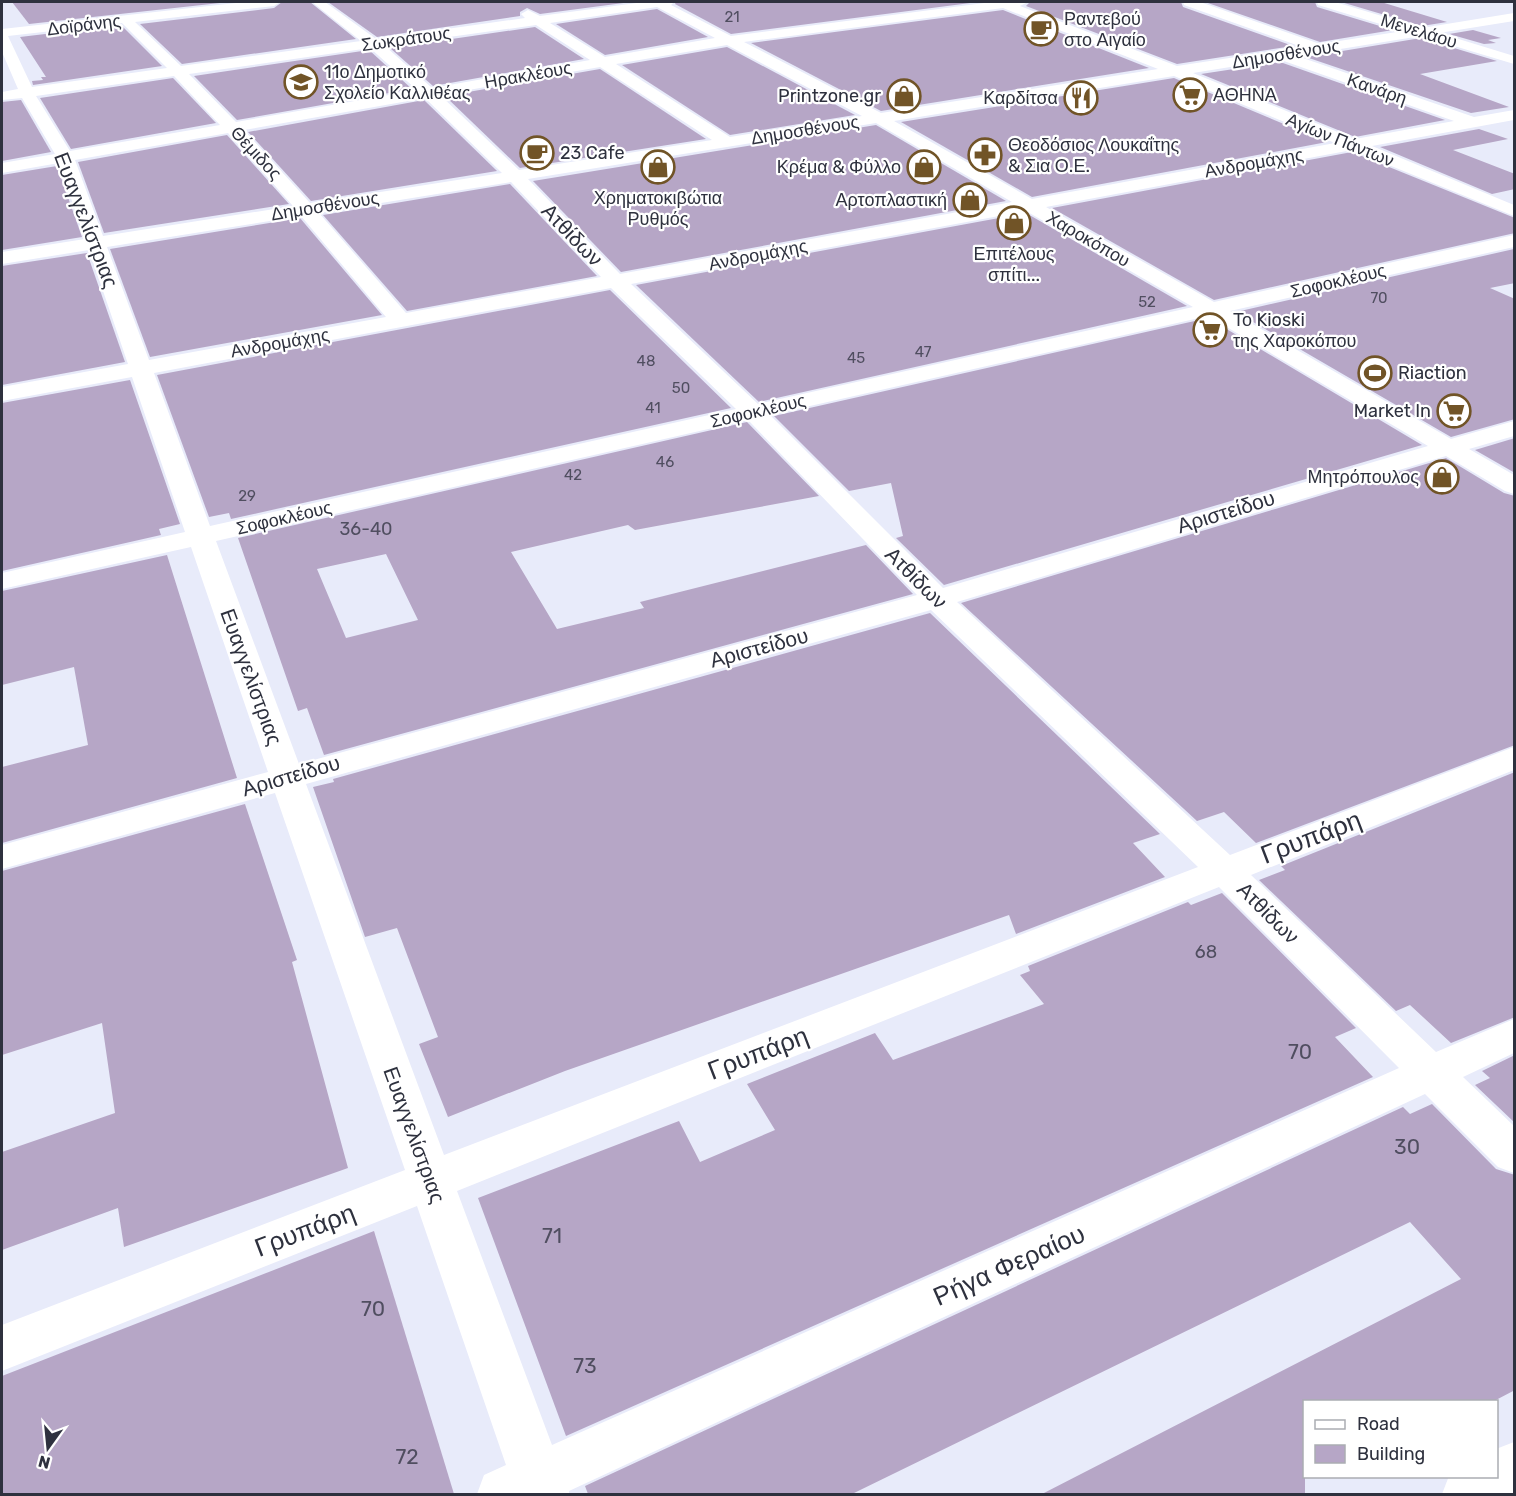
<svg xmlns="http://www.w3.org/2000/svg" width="1516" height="1496" font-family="Rubik,sans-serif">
	<rect width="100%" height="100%" fill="#e8ebfa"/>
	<g fill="#b6a6c6" fill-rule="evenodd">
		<path d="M12,2H229L29,24Z"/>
		<path d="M282,2H310L356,39L182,64L140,24L274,8Z"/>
		<path d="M328,2H631L540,14L527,8L520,12V16L377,37Z"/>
		<path d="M676,2H978L731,34L675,4Z"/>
		<path d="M1030,2H1181L1183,7L1293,46L1177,64L1026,6Z"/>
		<path d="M1205,2H1315L1317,7L1393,30L1320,42Z"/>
		<path d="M1341,2H1381L1447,22L1422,26Z"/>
		<path d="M657,9L708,37L605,55L556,24Z"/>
		<path d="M1003,10L1149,68L881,111L751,43Z"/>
		<path d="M121,25L162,66L33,85L32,81L43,80L41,77H46L20,37Z"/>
		<path d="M535,27L584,59L433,86L390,48Z"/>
		<path d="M1473,30L1501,38L1488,40L1496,43L1484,44L1449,34Z"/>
		<path d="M1421,38L1497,61L1420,74L1509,107L1471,113L1306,57Z"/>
		<path d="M727,47L855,115L730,135L622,65Z"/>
		<path d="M369,50L412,89L237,120L194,76Z"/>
		<path d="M1280,62L1445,120L1355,137L1201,74Z"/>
		<path d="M600,69L706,139L520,168L445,96Z"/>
		<path d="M173,78L216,123L71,149L40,98Z"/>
		<path d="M1174,78L1327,142L1032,197L901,122Z"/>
		<path d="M21,100L51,152L2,161V102Z"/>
		<path d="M424,100L497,171L311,201L248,132Z"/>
		<path d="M876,125L1006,201L621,272L533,181Z"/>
		<path d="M1479,129L1508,139L1453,150L1515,174V189L1492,194L1380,147Z"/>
		<path d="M227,135L289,204L104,233L78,162Z"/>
		<path d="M1352,152L1515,218V233L1214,300L1052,208Z"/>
		<path d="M57,166L82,237L2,250V175Z"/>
		<path d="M510,184L597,276L407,311L323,215Z"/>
		<path d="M1026,213L1187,306L759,402L636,285Z"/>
		<path d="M300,218L382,315L150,357L110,249Z"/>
		<path d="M1514,249L1515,283L1490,288L1515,299V419L1451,437L1236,312Z"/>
		<path d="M87,253L125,362L2,385V266Z"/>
		<path d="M610,290L731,408L231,519L229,513L209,517L157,375Z"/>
		<path d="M1208,318L1422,445L944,585L896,538L903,536L891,483L849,491L774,416Z"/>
		<path d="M130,380L180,524L159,529L161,535L2,571V403Z"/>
		<path d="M747,422L819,496L635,530L628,525L511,552L557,629L644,608L640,602L866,545L913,594L324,755L307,708L298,711L238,538ZM386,554L418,620L346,638L317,569Z"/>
		<path d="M1515,438V473L1475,450Z"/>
		<path d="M1446,458L1504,493L1515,496V745L1256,843L1224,812L1197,821L961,603Z"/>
		<path d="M167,555L237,778L2,843V767L88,745L74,667L2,685V591Z"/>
		<path d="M930,613L1160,834L1133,843L1165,877L1016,934L1009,915L565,1071L448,1117L419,1044L438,1037L397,928L365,937L313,787L334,782L333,779Z"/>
		<path d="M1515,772V1017L1451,1043L1410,1005L1396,1011L1259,880L1285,870L1281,866Z"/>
		<path d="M245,804L297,960L292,962L348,1168L124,1247L118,1208L2,1250V1152L115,1113L102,1023L2,1055V871Z"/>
		<path d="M1222,893L1356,1028L1335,1037L1373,1077L566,1436L478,1198L679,1121L700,1162L775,1130L747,1084L875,1033L893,1060L1044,1004L1020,975L1030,971L1028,966L1188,902L1191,905Z"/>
		<path d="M1515,1055V1123L1475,1085L1490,1078L1482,1071Z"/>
		<path d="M1432,1104L1496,1169L1515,1175V1390L1494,1401H1305V1494H1042L1461,1279L1410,1222L852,1494H588L585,1486L1403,1107L1410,1114Z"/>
		<path d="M374,1231L454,1494H2V1376Z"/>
	</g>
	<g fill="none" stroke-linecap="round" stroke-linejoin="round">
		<g fill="#fff" fill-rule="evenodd">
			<path d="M245,2H280L274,6L135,22L181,66L361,41L312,2H325L376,39L525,18L521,14L528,10L540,16L644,2H674L671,5L731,36L992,2H1028L1020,6L1177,66L1302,47L1184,5L1183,2H1200L1320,44L1403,31L1318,5L1317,2H1335L1422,28L1514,13V21L1439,33L1514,56V64L1421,36L1297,56L1474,117L1514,110V120L1372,146L1514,205V216L1352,150L1046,207L1214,302L1514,235V247L1230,311L1451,439L1514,421V436L1469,449L1514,475V494L1505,491L1446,456L957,602L1230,855L1514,747V770L1251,875L1436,1052L1514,1019V1053L1463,1077L1514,1126V1173L1498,1167L1425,1094L569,1491V1494H477L484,1475L506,1465L417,1206L2,1371V1325L405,1170L275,793L2,869V845L268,772L191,547L2,589V573L185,532L132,377L2,401V387L128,364L89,250L2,264V252L85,239L59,163L2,173V163L55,154L22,98L2,100V92L18,89L2,52V29ZM657,7L715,38L605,57L550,23ZM1003,8L1158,69L881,113L744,42ZM122,23L167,68L32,87L8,36ZM536,25L590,60L432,88L385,46ZM727,45L862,116L730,137L616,64ZM370,48L417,90L236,122L189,74ZM1280,59L1281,60L1454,121L1355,139L1193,73ZM600,67L712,140L519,170L440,95ZM174,76L220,125L70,151L36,96ZM1174,76L1335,143L1032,199L894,121ZM425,98L502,173L310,203L244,130ZM876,123L1012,202L620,274L528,179ZM228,133L293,206L103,236L75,160ZM511,182L601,277L406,313L319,213ZM1026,211L1193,307L758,404L631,284ZM301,216L386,317L149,360L107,247ZM611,288L736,409L210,526L154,373ZM1208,316L1428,446L943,588L770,415ZM748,420L917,595L299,764L216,541ZM931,610L1198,867L444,1155L306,784ZM1219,887L1399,1068L552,1445L457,1191Z"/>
			<path d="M1514,1442V1494H1442L1449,1476H1496V1449Z"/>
		</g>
	</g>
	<defs>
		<g id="cafe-ring" transform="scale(1.725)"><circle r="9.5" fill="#fff" stroke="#715427" stroke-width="1.5"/><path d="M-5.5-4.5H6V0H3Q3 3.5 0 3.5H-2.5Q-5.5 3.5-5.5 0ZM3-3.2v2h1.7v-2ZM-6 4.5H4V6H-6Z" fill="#715427"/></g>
		<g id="school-ring" transform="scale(1.725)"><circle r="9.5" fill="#fff" stroke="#715427" stroke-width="1.5"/><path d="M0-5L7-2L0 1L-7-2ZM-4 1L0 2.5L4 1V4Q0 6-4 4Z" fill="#715427"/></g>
		<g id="supermarket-ring" transform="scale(1.725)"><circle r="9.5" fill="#fff" stroke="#715427" stroke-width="1.5"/><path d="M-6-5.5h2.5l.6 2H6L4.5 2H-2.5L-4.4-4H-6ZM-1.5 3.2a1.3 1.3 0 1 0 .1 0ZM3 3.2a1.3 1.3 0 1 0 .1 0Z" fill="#715427"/></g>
		<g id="shop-ring" transform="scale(1.725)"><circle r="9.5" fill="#fff" stroke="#715427" stroke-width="1.5"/><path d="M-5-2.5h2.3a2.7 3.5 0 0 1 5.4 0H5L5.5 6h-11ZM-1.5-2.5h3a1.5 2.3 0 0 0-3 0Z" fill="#715427"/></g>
		<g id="restaurant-ring" transform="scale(1.725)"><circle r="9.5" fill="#fff" stroke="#715427" stroke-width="1.5"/><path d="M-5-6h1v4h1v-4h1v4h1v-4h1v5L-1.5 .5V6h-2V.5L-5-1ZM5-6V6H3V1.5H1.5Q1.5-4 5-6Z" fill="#715427"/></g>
		<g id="pharmacy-ring" transform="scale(1.725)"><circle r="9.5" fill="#fff" stroke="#715427" stroke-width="1.5"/><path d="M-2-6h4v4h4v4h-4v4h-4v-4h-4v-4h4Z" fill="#715427"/></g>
		<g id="stadium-ring" transform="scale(1.725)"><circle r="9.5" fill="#fff" stroke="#715427" stroke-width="1.5"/><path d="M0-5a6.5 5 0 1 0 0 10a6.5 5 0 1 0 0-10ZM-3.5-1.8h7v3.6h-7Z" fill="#715427"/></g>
	</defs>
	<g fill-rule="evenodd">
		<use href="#cafe-ring" x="1041" y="29"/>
		<use href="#school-ring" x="301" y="82"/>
		<use href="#supermarket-ring" x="1190" y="95"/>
		<use href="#shop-ring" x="904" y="96"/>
		<use href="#restaurant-ring" x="1081" y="98"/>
		<use href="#cafe-ring" x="537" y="153"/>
		<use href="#pharmacy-ring" x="985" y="155"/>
		<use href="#shop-ring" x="658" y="167"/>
		<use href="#shop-ring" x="924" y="167"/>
		<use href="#shop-ring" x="970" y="200"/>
		<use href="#shop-ring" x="1014" y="223"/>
		<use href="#supermarket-ring" x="1210" y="330"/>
		<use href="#stadium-ring" x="1375" y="373"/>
		<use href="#supermarket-ring" x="1454" y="411"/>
		<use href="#shop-ring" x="1442" y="477"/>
	</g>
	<g text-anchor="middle" stroke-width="4.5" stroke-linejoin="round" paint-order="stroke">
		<g font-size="15" fill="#504e60">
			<text x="732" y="22">21</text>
			<text x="1379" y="303">70</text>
			<text x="1147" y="307">52</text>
			<text x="923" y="357">47</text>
			<text x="856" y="363">45</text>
			<text x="646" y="366">48</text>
			<text x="681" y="393">50</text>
			<text x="653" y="413">41</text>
			<text x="665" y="467">46</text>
			<text x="573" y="480">42</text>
			<text x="247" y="501">29</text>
		</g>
		<g font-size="18" fill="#2e313e" stroke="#fff" text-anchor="start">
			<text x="1064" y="25">Ραντεβού<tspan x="1064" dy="21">στο Αιγαίο</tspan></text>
			<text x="324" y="78">11ο Δημοτικό<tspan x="324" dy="21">Σχολείο Καλλιθέας</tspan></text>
			<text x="1213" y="101">ΑΘΗΝΑ</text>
			<text x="881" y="102" text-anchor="end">Printzone.gr</text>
			<text x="1058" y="104" text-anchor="end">Καρδίτσα</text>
			<text x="1008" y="151">Θεοδόσιος Λουκαΐτης<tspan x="1008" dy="21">&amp; Σια Ο.Ε.</tspan></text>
			<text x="560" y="159">23 Cafe</text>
			<text x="901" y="173" text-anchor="end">Κρέμα &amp; Φύλλο</text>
			<text x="658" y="204" text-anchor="middle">Χρηματοκιβώτια<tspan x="658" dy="21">Ρυθμός</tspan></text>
			<text x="947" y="206" text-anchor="end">Αρτοπλαστική</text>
			<text x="1014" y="260" text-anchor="middle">Επιτέλους<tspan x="1014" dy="21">σπίτι...</tspan></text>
			<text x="1233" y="326">Το Kioski<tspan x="1233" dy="21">της Χαροκόπου</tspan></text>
			<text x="1398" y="379">Riaction</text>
			<text x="1431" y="417" text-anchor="end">Market In</text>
			<text x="1419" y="483" text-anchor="end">Μητρόπουλος</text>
		</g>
		<g font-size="18" fill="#2e313e" stroke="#fff">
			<text transform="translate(84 25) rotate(-7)" y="6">Δοϊράνης</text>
			<text transform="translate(1419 31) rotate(17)" y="6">Μενελάου</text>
			<text transform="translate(406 39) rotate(-8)" y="6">Σωκράτους</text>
			<text transform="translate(1286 54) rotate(-9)" y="6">Δημοσθένους</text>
			<text transform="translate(528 75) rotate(-10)" y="6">Ηρακλέους</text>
			<text transform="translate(1377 89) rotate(19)" y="6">Κανάρη</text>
			<text transform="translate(805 130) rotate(-9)" y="6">Δημοσθένους</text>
			<text transform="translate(1340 140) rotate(22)" y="6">Αγίων Πάντων</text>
			<text transform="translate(256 153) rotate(47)" y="6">Θέμιδος</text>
			<text transform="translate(1254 163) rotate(-10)" y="6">Ανδρομάχης</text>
			<text transform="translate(325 206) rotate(-9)" y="6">Δημοσθένους</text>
			<text transform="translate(1088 239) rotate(30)" y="6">Χαροκόπου</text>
			<text transform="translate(758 255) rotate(-11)" y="6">Ανδρομάχης</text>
			<text transform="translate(1338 281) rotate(-13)" y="6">Σοφοκλέους</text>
			<text transform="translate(280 343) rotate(-10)" y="6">Ανδρομάχης</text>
			<text transform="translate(758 411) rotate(-13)" y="6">Σοφοκλέους</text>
			<text transform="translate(284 518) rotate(-13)" y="6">Σοφοκλέους</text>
		</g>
		<g font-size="18" fill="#504e60">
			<text x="366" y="535">36-40</text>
			<text x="1206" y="958">68</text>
		</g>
		<g font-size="21" fill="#2e313e" stroke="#fff">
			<text transform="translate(86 220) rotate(69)" y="7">Ευαγγελίστριας</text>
			<text transform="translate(572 235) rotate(46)" y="7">Ατθίδων</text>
			<text transform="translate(1226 512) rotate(-17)" y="7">Αριστείδου</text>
			<text transform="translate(916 578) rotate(45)" y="7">Ατθίδων</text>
			<text transform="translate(759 648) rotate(-15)" y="7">Αριστείδου</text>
			<text transform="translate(251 677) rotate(70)" y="7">Ευαγγελίστριας</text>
			<text transform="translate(291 776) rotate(-16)" y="7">Αριστείδου</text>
			<text transform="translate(1268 913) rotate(45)" y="7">Ατθίδων</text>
			<text transform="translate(414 1135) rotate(70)" y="7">Ευαγγελίστριας</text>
		</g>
		<g font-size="21" fill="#504e60">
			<text x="1300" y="1059">70</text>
			<text x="1407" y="1154">30</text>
			<text x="552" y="1243">71</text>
			<text x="373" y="1316">70</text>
			<text x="585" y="1373">73</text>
			<text x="407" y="1464">72</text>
		</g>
		<g font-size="26" fill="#2e313e" stroke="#fff">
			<text transform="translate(1311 837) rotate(-21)" y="9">Γρυπάρη</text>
			<text transform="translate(758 1053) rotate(-21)" y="9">Γρυπάρη</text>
			<text transform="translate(305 1230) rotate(-21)" y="9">Γρυπάρη</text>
			<text transform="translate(1009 1265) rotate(-24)" y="9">Ρήγα Φεραίου</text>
		</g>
	</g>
	<rect width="1516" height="1496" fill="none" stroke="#2e313e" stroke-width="6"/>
	<rect x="1303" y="1400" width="195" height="78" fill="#ffffff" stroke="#abadb2" stroke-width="1.5"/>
	<rect x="1315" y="1420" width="30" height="9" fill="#ffffff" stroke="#abadb2" stroke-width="1.5"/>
	<text x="1357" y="1430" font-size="18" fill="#2e313e">Road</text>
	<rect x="1315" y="1445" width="30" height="18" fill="#b6a6c6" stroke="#abadb2" stroke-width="1.5"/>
	<text x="1357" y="1460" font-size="18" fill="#2e313e">Building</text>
	<g transform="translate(48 1448) rotate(195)" stroke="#ffffff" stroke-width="4.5" paint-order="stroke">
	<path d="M0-4.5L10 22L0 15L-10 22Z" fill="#2e313e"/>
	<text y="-9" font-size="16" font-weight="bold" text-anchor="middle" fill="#2e313e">N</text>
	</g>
</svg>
